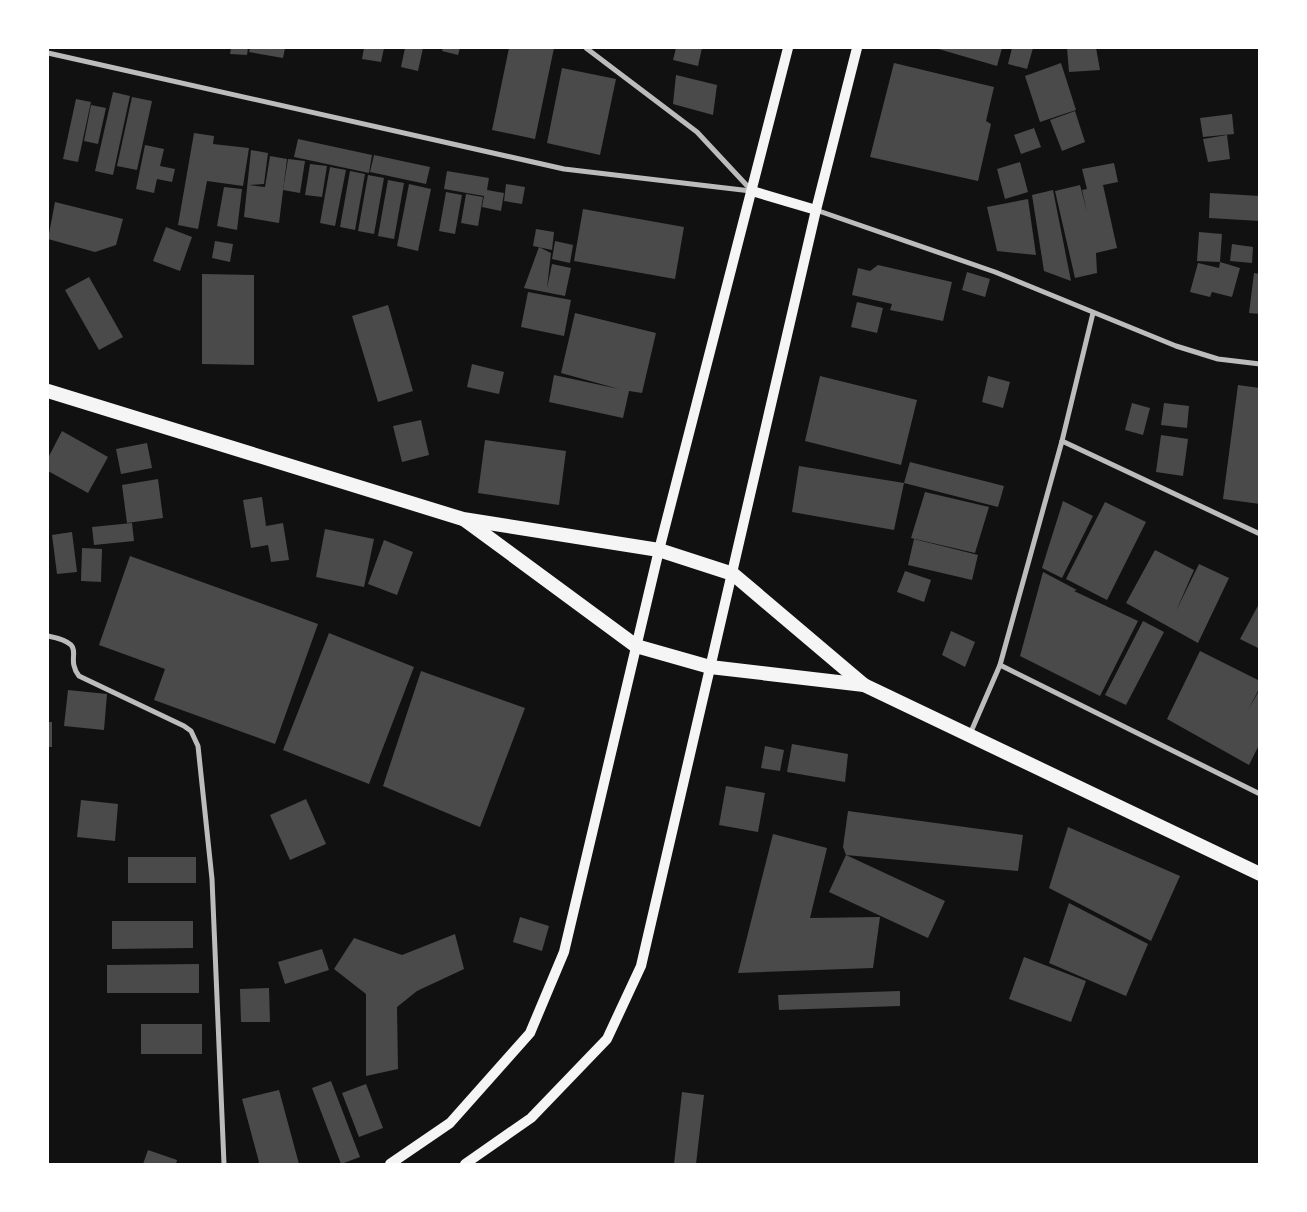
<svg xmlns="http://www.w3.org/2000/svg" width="1307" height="1212" font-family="Bitter,serif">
	<rect width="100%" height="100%" fill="#111"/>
	<g fill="#4a4a4a">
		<path d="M231,48H248L247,55L230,54Z"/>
		<path d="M250,48H285L283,58L249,52Z"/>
		<path d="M364,48H384L381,62L362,59Z"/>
		<path d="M405,48H423L418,71L401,67Z"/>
		<path d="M443,48H460L458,55L442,51Z"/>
		<path d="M509,48H554L535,139L492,130Z"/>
		<path d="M676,48H702L698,66L673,60Z"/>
		<path d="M935,48H1002L997,66Z"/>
		<path d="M1012,48H1033L1027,69L1008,64Z"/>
		<path d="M1067,48H1096L1100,70L1069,72Z"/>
		<path d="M894,63L994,87L986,121L991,124L978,181L870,157Z"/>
		<path d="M1061,63L1076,110L1040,122L1025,76Z"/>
		<path d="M562,68L616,79L600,155L547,143Z"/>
		<path d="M676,75L717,85L713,115L673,104Z"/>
		<path d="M113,92L130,96L113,175L95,171Z"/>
		<path d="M132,97L152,101L137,170L117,166Z"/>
		<path d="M76,99L91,102L78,162L63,159Z"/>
		<path d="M91,105L106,108L98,144L84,141Z"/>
		<path d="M1075,111L1085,142L1062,151L1050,120Z"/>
		<path d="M1232,114L1234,134L1203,137L1200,118Z"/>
		<path d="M1034,128L1041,147L1021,154L1014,135Z"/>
		<path d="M194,133L214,136L213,144L249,148L243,186L207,181L198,229L178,225Z"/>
		<path d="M1227,135L1230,159L1208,162L1203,139Z"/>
		<path d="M298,139L372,155L369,173L294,157Z"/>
		<path d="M145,145L164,149L160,166L175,169L172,182L157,179L154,193L136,189Z"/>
		<path d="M251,150L268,153L264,184L249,185L265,187L270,156L287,159L279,223L244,217Z"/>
		<path d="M374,155L430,167L426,184L370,172Z"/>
		<path d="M288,159L305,161L300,193L283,190Z"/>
		<path d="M1020,162L1028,192L1005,199L997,169Z"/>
		<path d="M1114,163L1118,182L1103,185L1117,248L1096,253L1097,273L1075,278L1055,191L1080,185L1087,212L1082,190L1087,189L1082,169Z"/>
		<path d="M310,164L327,166L322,197L305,195Z"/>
		<path d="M330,167L346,170L335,226L320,223Z"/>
		<path d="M350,171L365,174L355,230L340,227Z"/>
		<path d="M447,171L489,178L487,190L504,193L501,211L482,207L484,196L444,189Z"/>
		<path d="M368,175L384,178L374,234L358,231Z"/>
		<path d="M388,180L404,183L394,239L378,236Z"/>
		<path d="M409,184L431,189L418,251L397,246Z"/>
		<path d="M506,184L525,187L522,204L504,201Z"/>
		<path d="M224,187L242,189L237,230L217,226Z"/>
		<path d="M1053,190L1071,281L1044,271L1032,195Z"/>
		<path d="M446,192L462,195L455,234L439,231Z"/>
		<path d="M1210,193L1260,196V221L1209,218Z"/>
		<path d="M466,194L483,197L478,226L461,223Z"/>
		<path d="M1028,199L1036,255L997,251L987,207Z"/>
		<path d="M55,202L123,219L116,245L95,252L48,239Z"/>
		<path d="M583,209L684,227L675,279L574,261Z"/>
		<path d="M166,227L192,237L180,271L153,261Z"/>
		<path d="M536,229L554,232L552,250L533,246Z"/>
		<path d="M1199,232L1222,234L1220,262L1240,268L1232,297L1212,292L1210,297L1190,292L1198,263L1219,268L1220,262L1197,261Z"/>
		<path d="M215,241L233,244L230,262L212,258Z"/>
		<path d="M555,241L573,245L570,263L552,259Z"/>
		<path d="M1232,244L1253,247L1252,263L1230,261Z"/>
		<path d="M539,247L551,253L547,288L552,264L571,268L565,296L524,288Z"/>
		<path d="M878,265L952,282L943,321L890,310L892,304L852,295L858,268L870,271Z"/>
		<path d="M967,272L990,279L985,297L962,290Z"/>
		<path d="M1254,273L1260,274V314L1249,313Z"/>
		<path d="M202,274L254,275V365L202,364Z"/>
		<path d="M89,277L123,337L99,350L65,290Z"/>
		<path d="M528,292L571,300L564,336L521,327Z"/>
		<path d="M857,302L883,308L877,333L851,327Z"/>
		<path d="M388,305L413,391L378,402L352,316Z"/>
		<path d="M575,313L656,333L642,393L629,391L623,418L549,402L554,375L619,389L561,373Z"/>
		<path d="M472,364L504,372L499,394L467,387Z"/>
		<path d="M820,376L917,400L901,465L805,441Z"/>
		<path d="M988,376L1010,382L1003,408L982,402Z"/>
		<path d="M1238,385L1260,388V504L1223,499Z"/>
		<path d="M1132,403L1150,408L1143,435L1125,430Z"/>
		<path d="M1164,403L1189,406L1187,428L1161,425Z"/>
		<path d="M421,420L429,455L402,462L393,426Z"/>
		<path d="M62,431L108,457L88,493L48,471V458Z"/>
		<path d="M1161,435L1188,439L1183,476L1156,472Z"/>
		<path d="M485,440L566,451L559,505L478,493Z"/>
		<path d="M147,443L152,468L121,474L116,449Z"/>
		<path d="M910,462L1004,486L998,507L904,483Z"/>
		<path d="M799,466L904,483L894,530L792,512Z"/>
		<path d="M158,479L163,518L127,523L122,485Z"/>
		<path d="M925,492L989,507L975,553L911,538Z"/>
		<path d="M262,497L266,526L283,523L289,560L271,562L268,545L251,548L243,500Z"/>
		<path d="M1063,501L1093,516L1062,578L1042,568Z"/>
		<path d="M1105,502L1146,522L1107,600L1066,579Z"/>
		<path d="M132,523L134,541L94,545L92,527Z"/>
		<path d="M325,529L374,539L364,587L316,577Z"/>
		<path d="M72,532L77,572L57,574L52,535Z"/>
		<path d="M914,539L978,555L972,580L908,565Z"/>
		<path d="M384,540L413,552L397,595L368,584Z"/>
		<path d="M82,548L102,549L101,582L81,581Z"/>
		<path d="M1155,550L1194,570L1176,611L1199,564L1229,578L1198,643L1126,603Z"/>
		<path d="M130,556L318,624L275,744L154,700L165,669L99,645Z"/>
		<path d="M905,571L931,580L924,602L897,592Z"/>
		<path d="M1043,572L1077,590L1074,591L1138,621L1100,696L1020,656Z"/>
		<path d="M1260,602V649L1240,639Z"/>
		<path d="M1143,621L1164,632L1126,705L1105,695Z"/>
		<path d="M951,631L975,642L965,667L942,655Z"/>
		<path d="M329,633L414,667L369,784L283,750Z"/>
		<path d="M1200,651L1260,681V687L1248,710L1260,689V743L1249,765L1167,719Z"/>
		<path d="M421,671L525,708L480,827L383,786Z"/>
		<path d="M68,690L107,694L104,730L64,726Z"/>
		<rect x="48" y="722" width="4" height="25"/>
		<path d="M792,744L848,754L845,782L787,772Z"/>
		<path d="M765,746L784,750L780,771L761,768Z"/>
		<path d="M726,786L765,793L758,832L719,825Z"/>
		<path d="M306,799L326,844L290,860L270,815Z"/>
		<path d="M81,800L118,804L115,841L77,837Z"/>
		<path d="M848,811L1023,835L1018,871L846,855L945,901L928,938L829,892L846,855L843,847Z"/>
		<path d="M1068,827L1180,876L1151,941L1049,888Z"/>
		<path d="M773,834L827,848L810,918L880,917L873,968L738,973Z"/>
		<rect x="128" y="857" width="68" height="26"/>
		<path d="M1069,903L1148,944L1126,996L1049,963Z"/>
		<path d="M520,917L549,926L542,951L513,942Z"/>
		<path d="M112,921H193V948L112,949Z"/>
		<path d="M455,934L464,969L417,991L397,1007L398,1069L366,1076V994L334,969L354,938L402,955Z"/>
		<path d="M322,949L329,970L285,984L278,962Z"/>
		<path d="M1024,957L1086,981L1071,1022L1009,999Z"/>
		<path d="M199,964V993H107V965Z"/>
		<path d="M269,988L270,1022H241L240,989Z"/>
		<path d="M900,991V1006L779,1010L778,995Z"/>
		<rect x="141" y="1024" width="61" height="30"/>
		<path d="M331,1081L360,1157L341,1164L312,1088Z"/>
		<path d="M366,1084L383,1128L359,1137L342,1093Z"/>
		<path d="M279,1090L299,1164H257L259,1162L242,1099Z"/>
		<path d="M682,1092L704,1095L696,1164H674Z"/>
		<path d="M148,1150L177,1160L176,1164H143Z"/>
	</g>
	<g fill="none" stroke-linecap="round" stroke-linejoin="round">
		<g stroke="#bcbcbc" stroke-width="5">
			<path d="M586,48L697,132L752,191"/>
			<path d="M48,53L564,169L751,191"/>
			<path d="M816,210L995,272L1176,346L1218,359L1260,364"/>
			<path d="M1062,441L1260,534"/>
			<path d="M48,636C91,645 63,655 79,676L184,726L191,731L198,746L212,879L224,1164"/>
			<path d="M1000,665L1260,794"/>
			<path d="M970,734L1000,665L1062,441L1093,313"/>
		</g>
		<g stroke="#f5f5f5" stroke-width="10">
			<path d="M752,191L816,210"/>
			<path d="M390,1164L450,1123L530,1033L564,952L659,550L788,48"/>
			<path d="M465,1164L531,1118L607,1039L641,966L816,210L857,48"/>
		</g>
		<g stroke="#f5f5f5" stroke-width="14">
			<path d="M48,391L463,519L659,550L733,574L864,685L1260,874"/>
			<path d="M465,520L636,646L710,667L864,685"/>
		</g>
	</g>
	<rect width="1307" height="1212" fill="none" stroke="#ffffff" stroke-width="98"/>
</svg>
